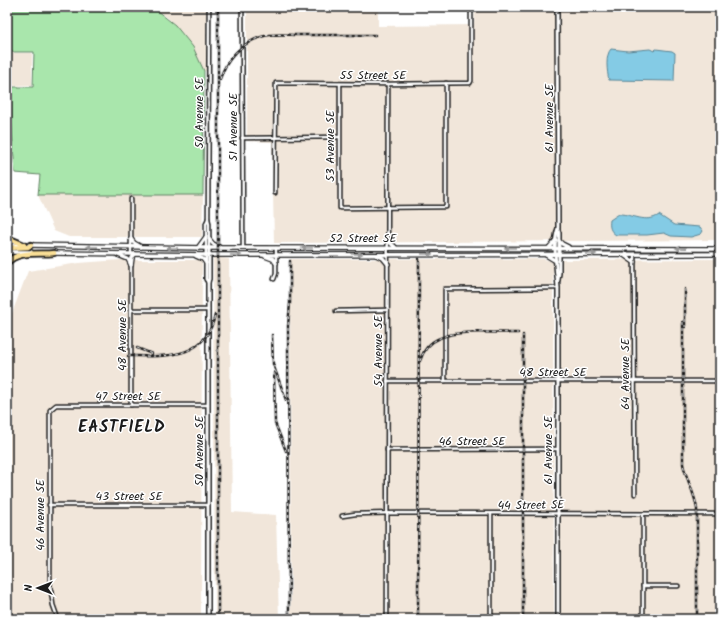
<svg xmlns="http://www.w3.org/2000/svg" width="727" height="626" font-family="Kalam,sans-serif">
	<rect width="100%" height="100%" fill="#fff"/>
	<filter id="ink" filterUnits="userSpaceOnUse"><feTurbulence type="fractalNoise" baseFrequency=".025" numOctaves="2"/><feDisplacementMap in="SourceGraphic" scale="8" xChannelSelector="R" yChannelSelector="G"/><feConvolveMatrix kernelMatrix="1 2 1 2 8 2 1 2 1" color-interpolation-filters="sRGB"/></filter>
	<g filter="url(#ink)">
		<g fill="#f1e6da">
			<path d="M152,7H206V71H204L193,47L181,32L168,18Z"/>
			<path d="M247,7H378V26L474,25L475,7H720V240L274,243L272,142L247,141Z"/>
			<path d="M7,53H32V85L7,86Z"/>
			<path d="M38,195H203L202,237H69L54,231Z"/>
			<path d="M213,257L229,259L232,512L276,515L279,619H215Z"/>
			<path d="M290,259H544L553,262L554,619H291Z"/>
			<path d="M720,259V619H561V260Z"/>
			<path d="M120,260H199L202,262L201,619H7V342L9,321L28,271L79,263Z"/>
		</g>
		<path fill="#a9e6ac" stroke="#628164" d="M7,7H152L175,25L193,47L204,71L203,195H38L40,175L15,173L9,87H33L34,52H7Z"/>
		<g fill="#84cbe5" stroke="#5a8595">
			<path d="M611,49L628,51L650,49L654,51L656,49L672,51L675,53L674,81L609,80C607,72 605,55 611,49Z"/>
			<path d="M619,214C633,214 646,224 659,215L674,225L700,227L703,231L701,234L691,237L671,236L664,233L647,235H616C610,231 609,227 610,220Z"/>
		</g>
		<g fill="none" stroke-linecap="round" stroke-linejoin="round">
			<g stroke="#1c1c1c" stroke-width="5.5">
				<g id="minor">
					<path d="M242,7L243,248"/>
					<path d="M340,84V208L446,207V83"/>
					<path d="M242,138L339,137"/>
					<path d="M275,193L276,83L388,84L470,83L471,81V7"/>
					<path d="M131,199V254"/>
					<path d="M208,219L209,223V248"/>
					<path d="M206,248V223L208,219L209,7"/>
					<path d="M634,254L635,494"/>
					<path d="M131,265V405"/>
					<path d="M274,279L276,273V248"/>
					<path d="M131,310H208"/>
					<path d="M336,311L387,310"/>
					<path d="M387,381H720"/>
					<path d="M445,381V289L558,288"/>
					<path d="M387,450L557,449"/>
					<path d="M49,505H208"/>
					<path d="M643,514V619"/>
					<path d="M342,516L355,514L397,513L720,514"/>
					<path d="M643,586H678"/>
					<path d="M58,619L53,605L50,584V410L56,405H208"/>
					<path d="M387,619L388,84"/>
					<path d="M491,619V514"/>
				</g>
			</g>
			<g stroke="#1c1c1c" stroke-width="6">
				<g id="tertiary">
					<path d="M557,7L558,228C552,246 557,270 558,288V619"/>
					<path d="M206,248V279L208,282"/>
					<path d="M558,280L559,273V233L558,230"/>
					<path d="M208,619V282L209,279V248"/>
				</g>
			</g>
			<g stroke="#1c1c1c" stroke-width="6">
				<g id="secondary">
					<path d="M131,239L134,243L141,247"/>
					<path d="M209,239L213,244L219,247"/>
					<path d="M388,241L395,247"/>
					<path d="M559,241L562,244L568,247"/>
					<path d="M7,245H23"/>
					<path d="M29,245L206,248L720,249"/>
					<path d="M198,248L206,237"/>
					<path d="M549,248L556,240"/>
					<path d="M7,252H31"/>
					<path d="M53,253L209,255L720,254"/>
					<path d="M118,255L128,259L131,265"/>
					<path d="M376,255L383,258L388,264"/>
					<path d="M546,255L556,261"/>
					<path d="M624,255L634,262"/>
					<path d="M196,256L203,259L206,263"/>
					<path d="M265,256L273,259L276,263"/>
					<path d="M131,265L132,258L135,254"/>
				</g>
			</g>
			<g stroke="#1c1c1c" stroke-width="8">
				<g id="primary">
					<path d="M7,235L10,239L24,245"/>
					<path d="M7,248L28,247L31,245"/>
					<path d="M7,263C18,250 39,255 54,253"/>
				</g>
			</g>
			<use href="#minor" stroke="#fff" stroke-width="2.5"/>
			<use href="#tertiary" stroke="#fff" stroke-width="3"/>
			<use href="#secondary" stroke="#fff" stroke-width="3.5"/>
			<use href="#primary" stroke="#fadf96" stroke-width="4.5"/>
			<g stroke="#1c1c1c" stroke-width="2.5">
				<g id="rail">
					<path d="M218,7V619"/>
					<path d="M220,79C226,59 242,43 261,37C273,33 286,35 298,35C324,35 349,35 375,35"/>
					<path d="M685,289V327"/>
					<path d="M683,322V464C686,479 695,493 697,509V619"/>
					<path d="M272,335L273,364L286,400"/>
					<path d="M137,348L152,354"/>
					<path d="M128,356C164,356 205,361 215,315"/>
					<path d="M420,361C423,351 430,342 440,338C458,329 497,333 518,333"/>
					<path d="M274,373L275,423L286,451"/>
					<path d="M289,619L288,326L290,303V261"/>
					<path d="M418,619L419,259"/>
					<path d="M523,619V335"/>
				</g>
			</g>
			<use href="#rail" stroke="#fff" stroke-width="1" stroke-dasharray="3" stroke-linecap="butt"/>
		</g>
		<defs><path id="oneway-solid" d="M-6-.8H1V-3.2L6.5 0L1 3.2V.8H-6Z"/></defs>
		<g fill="#999">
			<use href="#oneway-solid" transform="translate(92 247) rotate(-179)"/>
			<use href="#oneway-solid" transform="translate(172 248) rotate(-180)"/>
			<use href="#oneway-solid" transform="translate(307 248) rotate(-180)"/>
			<use href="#oneway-solid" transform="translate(510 248) rotate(-180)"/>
			<use href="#oneway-solid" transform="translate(681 248) rotate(-179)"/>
			<use href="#oneway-solid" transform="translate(357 254)"/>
			<use href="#oneway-solid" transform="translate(427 254)"/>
			<use href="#oneway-solid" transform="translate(591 254)"/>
			<use href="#oneway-solid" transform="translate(236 255)"/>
		</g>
	</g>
	<g text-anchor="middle" stroke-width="3" stroke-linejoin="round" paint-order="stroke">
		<g font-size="12" fill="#1c1c1c" stroke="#fff">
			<text x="373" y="79">55 Street SE</text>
			<text transform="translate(199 113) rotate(-90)" y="4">50 Avenue SE</text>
			<text transform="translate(549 118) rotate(-90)" y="4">61 Avenue SE</text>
			<text transform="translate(233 127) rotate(-90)" y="4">51 Avenue SE</text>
			<text transform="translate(330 146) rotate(-90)" y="4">53 Avenue SE</text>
			<text x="363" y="242">52 Street SE</text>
			<text transform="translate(122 335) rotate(-90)" y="4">48 Avenue SE</text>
			<text transform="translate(378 351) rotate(-90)" y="4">54 Avenue SE</text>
			<text x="553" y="376">48 Street SE</text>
			<text transform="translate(625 374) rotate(-90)" y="4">64 Avenue SE</text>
			<text x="128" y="400">47 Street SE</text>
			<text x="472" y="445">46 Street SE</text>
			<text transform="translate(548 450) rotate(-90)" y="4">61 Avenue SE</text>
			<text transform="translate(199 451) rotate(-90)" y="4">50 Avenue SE</text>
			<text x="129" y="500">43 Street SE</text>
			<text transform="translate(531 505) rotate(-1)" y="4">44 Street SE</text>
			<text transform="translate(40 515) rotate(-90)" y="4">46 Avenue SE</text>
		</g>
		<g font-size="16" font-weight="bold" letter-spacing="1" fill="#1c1c1c" stroke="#fff">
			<text x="122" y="432">EASTFIELD</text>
		</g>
	</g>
	<rect width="727" height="626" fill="none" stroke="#fff" stroke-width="24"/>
	<rect x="12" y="12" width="703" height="602" fill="none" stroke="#1c1c1c" stroke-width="1.5" filter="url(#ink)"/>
	<g transform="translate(38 588) rotate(270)" stroke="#ffffff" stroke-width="3" paint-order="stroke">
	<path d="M0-3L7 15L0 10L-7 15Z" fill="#1c1c1c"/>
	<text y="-6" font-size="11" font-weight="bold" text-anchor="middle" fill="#1c1c1c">N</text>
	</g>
</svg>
